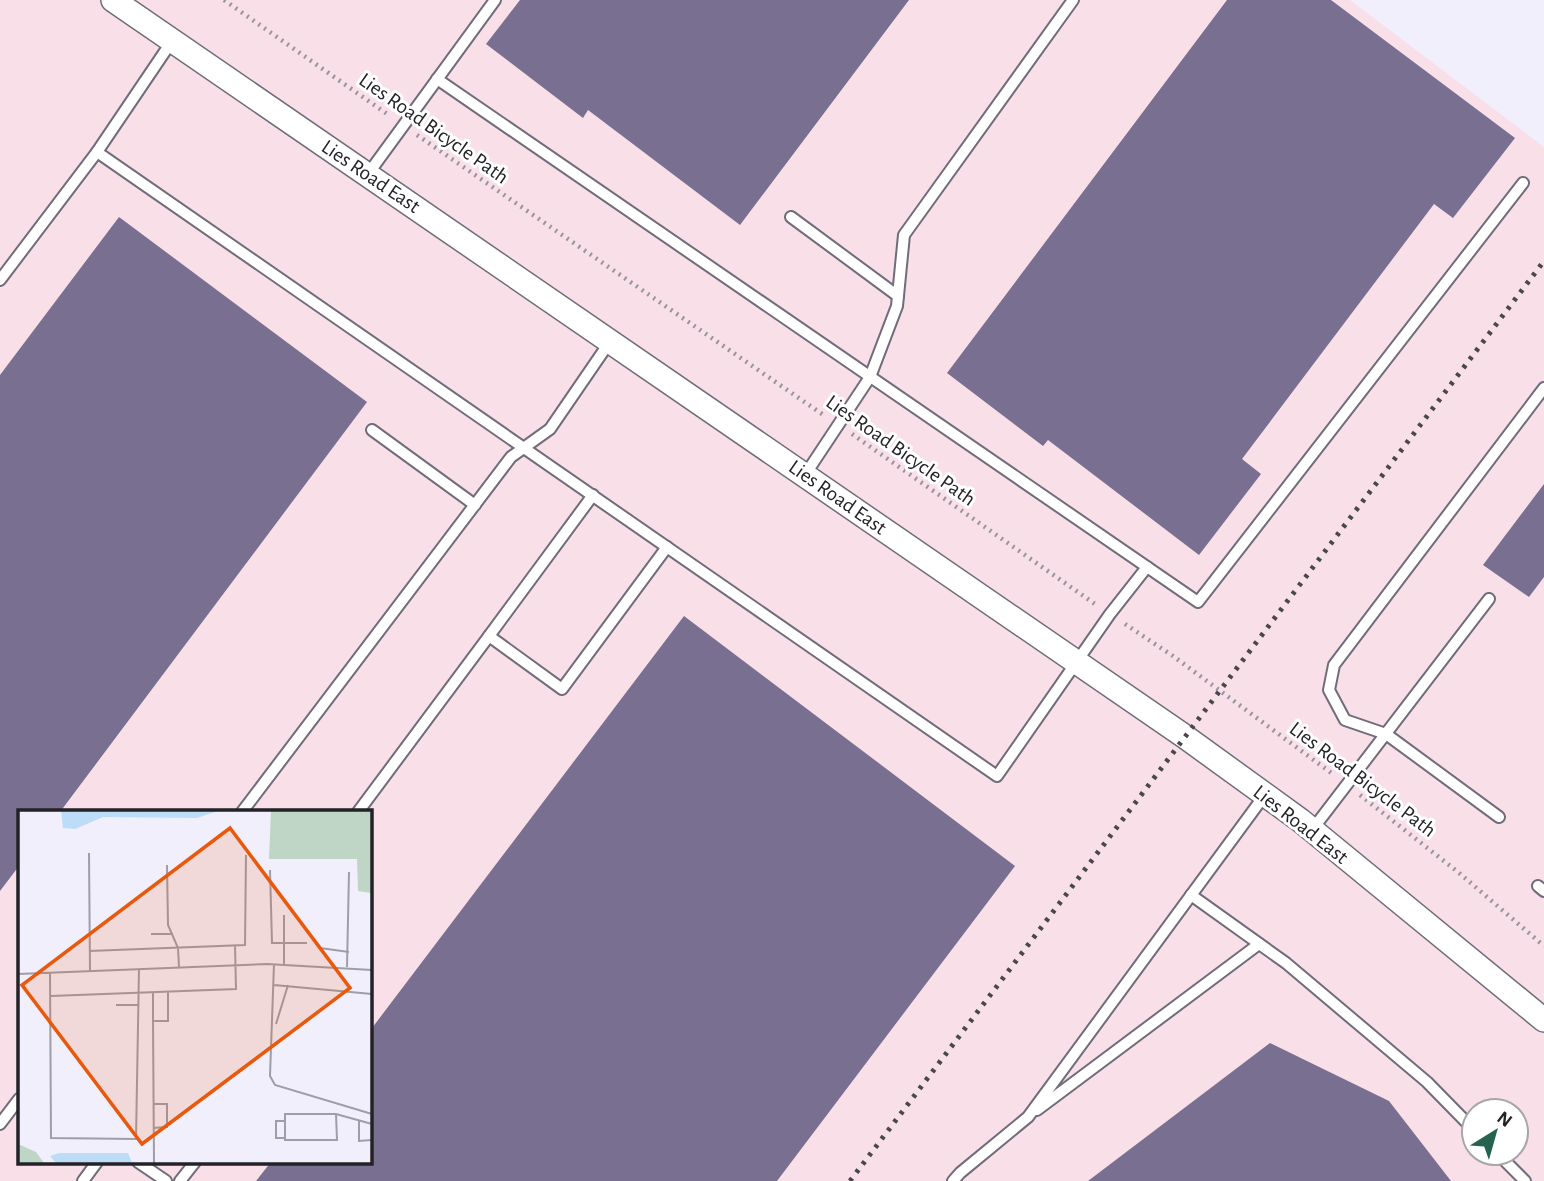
<svg xmlns="http://www.w3.org/2000/svg" width="1544" height="1181" font-family="'Alegreya Sans',sans-serif">
	<rect width="100%" height="100%" fill="#f2effd"/>
	<path fill="#f9dfe8" fill-rule="evenodd" d="M0,0H1350L1544,147V1181H0ZM19,812H369V1162H19ZM1474,1111H1516V1153H1474Z"/>
	<g fill="#786f91">
		<path d="M520,0H909L740,225L588,110L583,118L486,44Z"/>
		<path d="M1227,0H1331L1515,138L1453,218L1434,204L1242,459L1261,474L1199,555L1048,440L1043,446L947,373Z"/>
		<path d="M119,217L367,402L60,812H19V866L0,891V375Z"/>
		<path d="M1544,484V577L1529,597L1483,565Z"/>
		<path d="M684,616L1015,866L777,1181H256L271,1162H369V1032Z"/>
		<path d="M1270,1043L1389,1101L1451,1181H1088Z"/>
	</g>
	<g fill="none" stroke-linecap="round" stroke-linejoin="round">
		<g stroke="#6f6d79" stroke-width="14">
			<g id="service">
				<path d="M437,79L1198,602L1523,183"/>
				<path d="M97,152L997,776L1110,614L1147,567"/>
				<path d="M368,174L495,0"/>
				<path d="M791,217L898,296"/>
				<path d="M0,280L97,152L172,41"/>
				<path d="M372,430L475,505"/>
				<path d="M805,475L870,377L897,306L904,235L1073,0"/>
				<path d="M593,495L489,636L562,689L667,547"/>
				<path d="M242,812L511,457L550,429L611,340"/>
				<path d="M358,812L489,636"/>
				<path d="M1499,817L1386,734L1345,720L1329,690L1334,665L1544,388"/>
				<path d="M1312,830L1489,599"/>
				<path d="M1538,886L1544,891"/>
				<path d="M1191,895L1286,963L1427,1082L1474,1130"/>
				<path d="M1037,1110L1259,944"/>
				<path d="M0,1124L19,1099"/>
				<path d="M1497,1153L1525,1181"/>
				<path d="M138,1162L166,1181"/>
				<path d="M83,1181L97,1162"/>
				<path d="M180,1181L195,1162"/>
				<path d="M953,1181L960,1173L1028,1117L1264,796"/>
			</g>
		</g>
		<g stroke="#6f6d79" stroke-width="26">
			<path id="minor" d="M113,0L1184,736L1300,820L1544,1020"/>
		</g>
		<g stroke="#96949e" stroke-width="4.5" stroke-dasharray="2 5" stroke-linecap="butt">
			<path d="M224,0L390,116"/>
			<path d="M417,135L825,416"/>
			<path d="M852,434L1095,604"/>
			<path d="M1125,624L1173,656L1334,775"/>
			<path d="M1360,795L1458,872L1544,946"/>
		</g>
		<use href="#service" stroke="#fff" stroke-width="10"/>
		<use href="#minor" stroke="#fff" stroke-width="23"/>
		<path stroke="#48474d" stroke-width="5" stroke-dasharray="3.5 7" stroke-linecap="butt" d="M850,1181L1544,261"/>
	</g>
	<g text-anchor="middle" stroke-width="6" stroke-linejoin="round" paint-order="stroke">
		<g font-size="21" fill="#232227" stroke="#fff">
			<text transform="translate(434 128) rotate(35)" y="7">Lies Road Bicycle Path</text>
			<text transform="translate(371 176) rotate(34)" y="7">Lies Road East</text>
			<text transform="translate(901 450) rotate(35)" y="7">Lies Road Bicycle Path</text>
			<text transform="translate(838 497) rotate(35)" y="7">Lies Road East</text>
			<text transform="translate(1363 779) rotate(37)" y="7">Lies Road Bicycle Path</text>
			<text transform="translate(1301 824) rotate(38)" y="7">Lies Road East</text>
		</g>
	</g>
	<g transform="translate(18 810)">
		<rect width="354" height="354" fill="#f2effd"/>
		<path d="M253,0H353V83L340,81L339,49H251ZM0,334L18,342L26,353H0Z" fill="#bfd6c6"/>
		<path d="M43,0H203L179,8L85,7L57,19L45,18ZM41,343H110L114,353H38L32,346Z" fill="#bcdcf8"/>
		<path fill="none" stroke="#9f9da7" stroke-width="2" d="M71,43L72,161M149,55L150,115L160,138L161,157M252,60L254,133H289M133,124H155M302,138L331,142M71,141L227,135L228,45M256,154L252,266L257,275L354,304M266,154V105M329,157L331,62M32,163L33,328L118,329L121,159M0,164L249,154L354,160M256,175L354,184M135,182V211H150V181M33,186L218,179L217,135M98,195H120M135,211L136,353M258,214L270,175M135,294H149V317L135,318M318,304L319,330H267V304H318L354,314M341,310V331L354,330M267,328H258V311H267"/>
		<path fill="#e8590c" fill-opacity="0.15" stroke="#e8590c" stroke-width="3.5" d="M212,18L332,178L124,334L4,175Z"/>
		<rect width="354" height="354" fill="none" stroke="#232227" stroke-width="3.5"/>
	</g>
	<g transform="translate(1495 1132) rotate(37)"><circle r="33" fill="#ffffff" stroke="#a7a7a9" stroke-width="2"/>
	<path d="M0-5L12 26L0 18L-12 26Z" fill="#26634e"/>
	<text y="-10" font-size="19" font-weight="bold" text-anchor="middle" fill="#232227">N</text>
	</g>
</svg>
